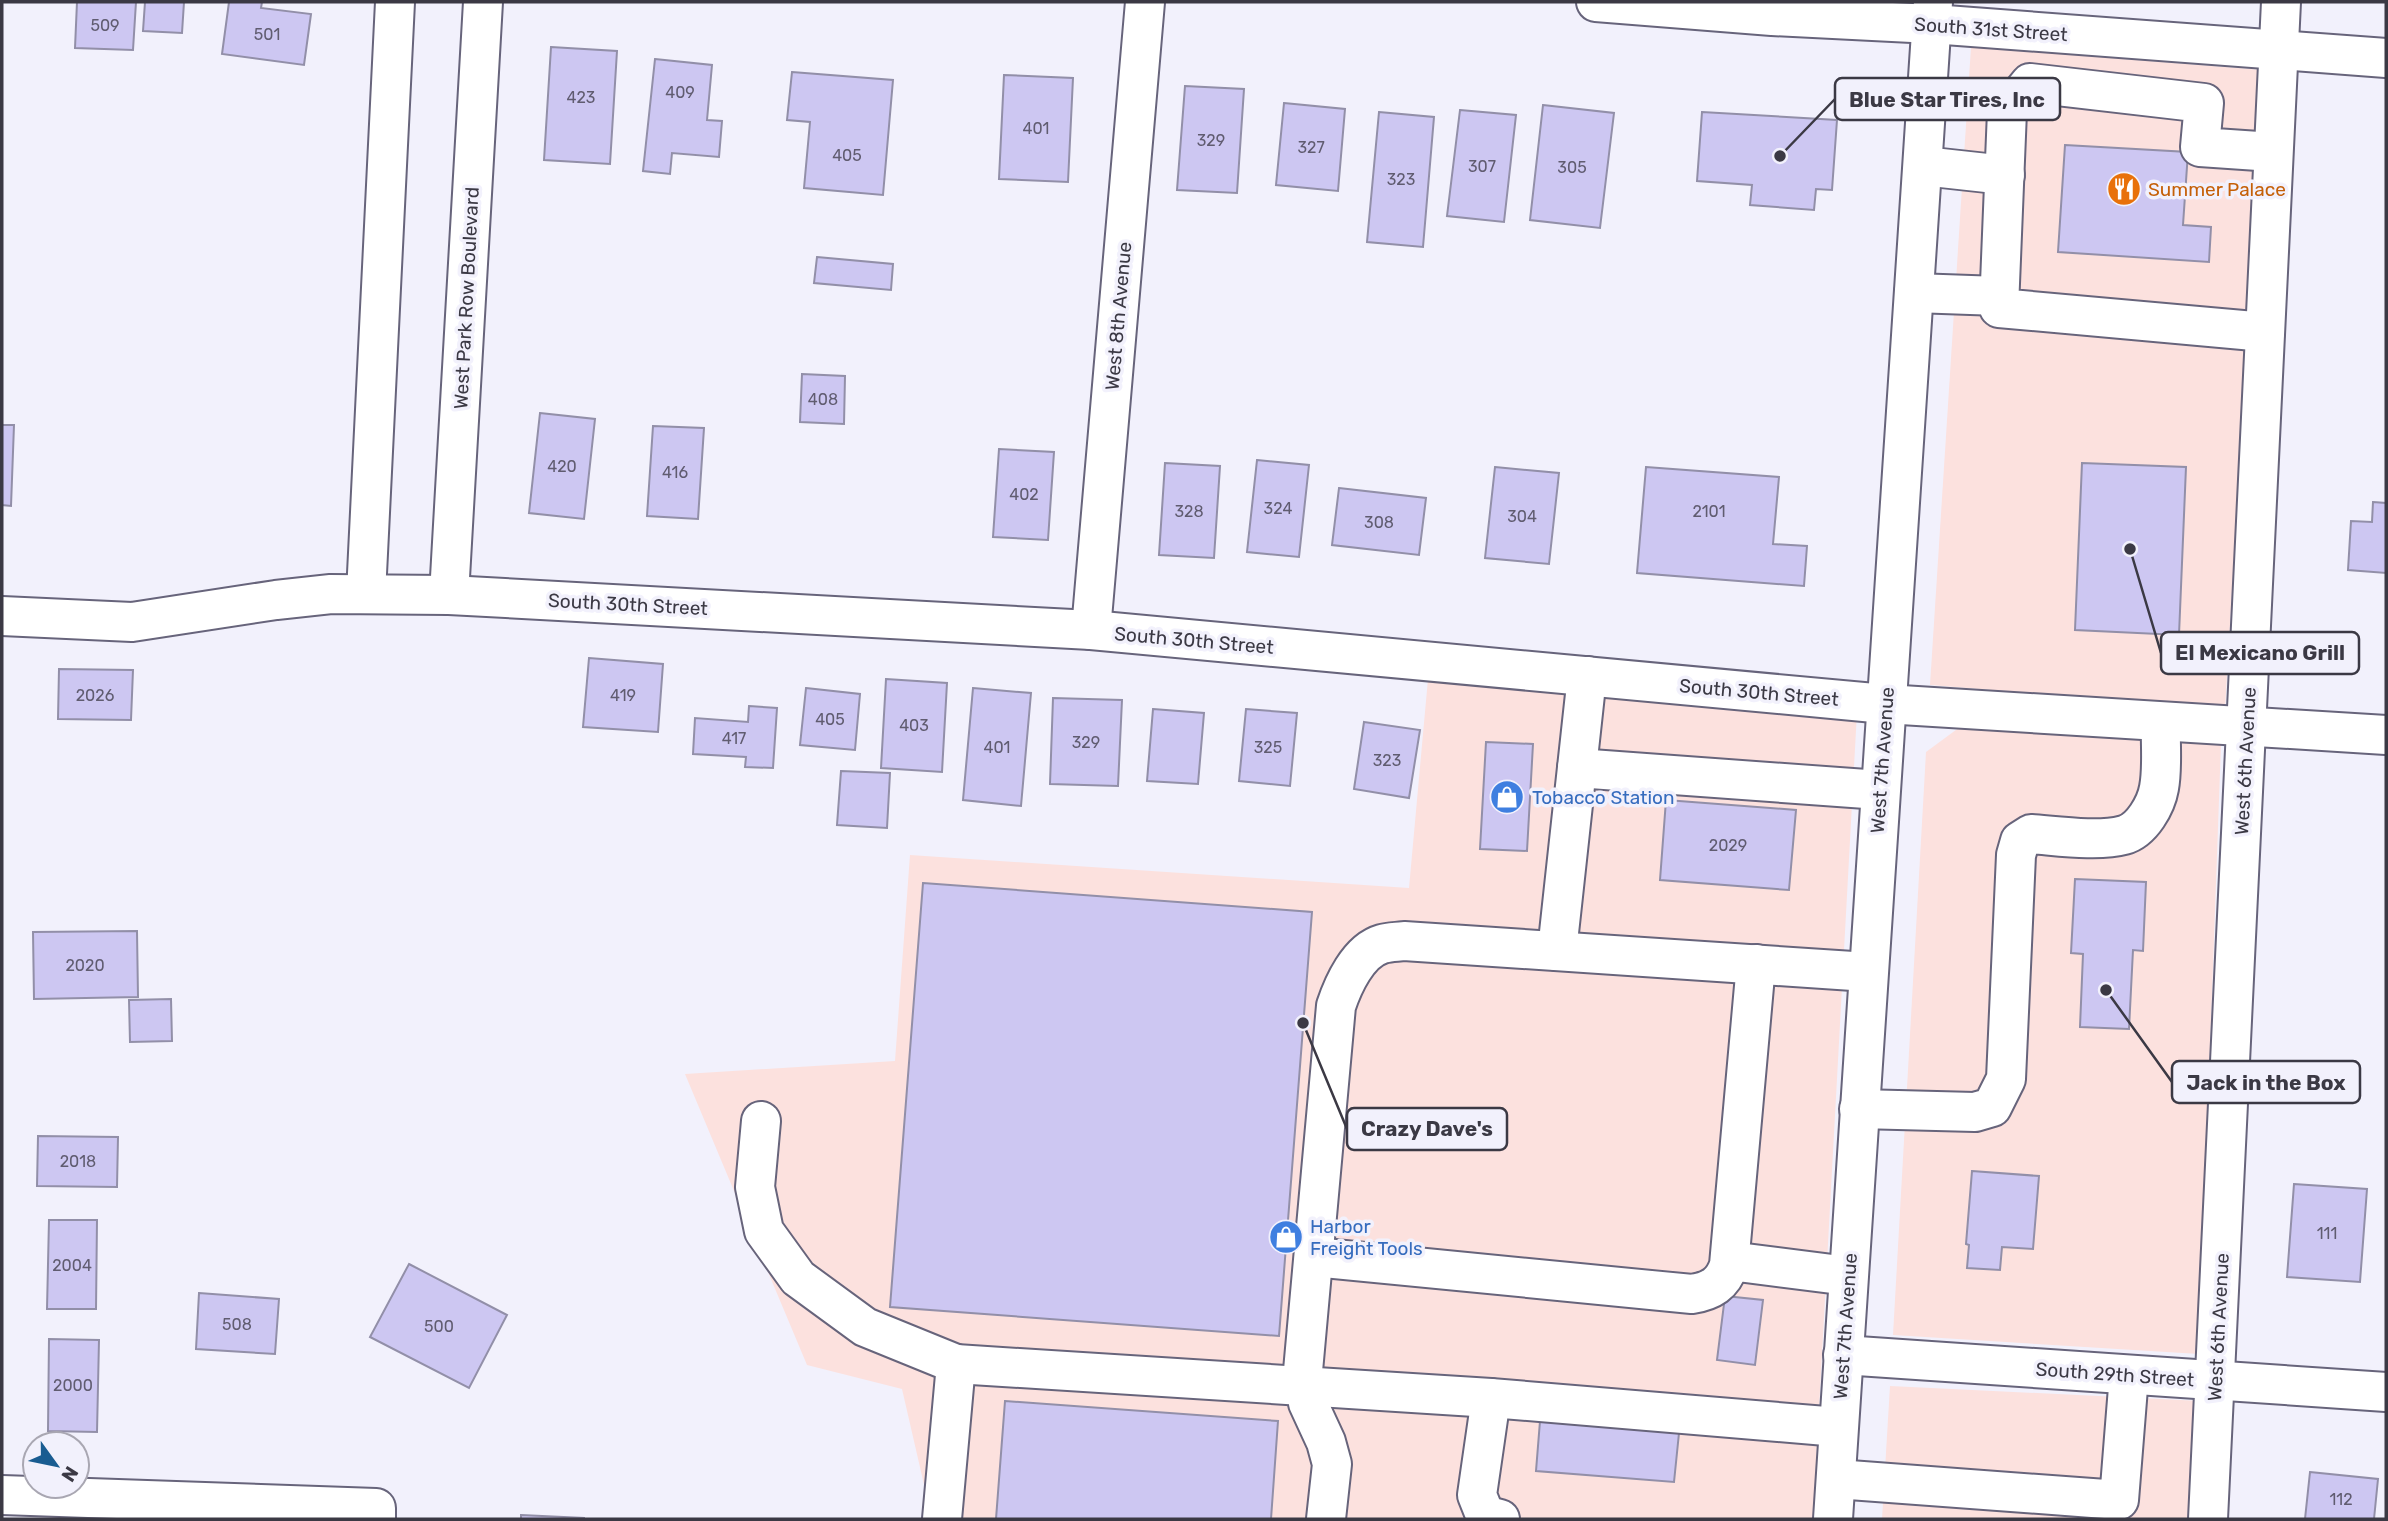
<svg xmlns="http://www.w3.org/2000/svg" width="2388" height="1521" font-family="Rubik,sans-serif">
	<rect width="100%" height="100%" fill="#f2f1fc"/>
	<g fill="#fce1de">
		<path d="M1971,47L2263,70L2225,709L1930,685Z"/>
		<path d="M1429,668L1857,712L1813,1519H923L925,1489L902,1389L807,1365L685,1074L895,1061L910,855L1409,888Z"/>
		<path d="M1964,724L2221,744L2199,1354L1893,1335L1926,752Z"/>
		<path d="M1890,1386L2201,1401L2195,1519H1882Z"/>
	</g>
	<g fill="#cdc7f2" stroke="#928fa8" stroke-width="2">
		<path d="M77,2H136L133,50L75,48Z"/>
		<path d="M145,2H184L182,33L143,31Z"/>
		<path d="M229,2H262L261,8L311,14L304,65L222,54Z"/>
		<path d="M551,47L617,51L610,164L544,160Z"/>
		<path d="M655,59L712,65L707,120L722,121L719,157L672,153L670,174L643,171Z"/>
		<path d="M792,72L893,80L883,195L804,188L810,122L787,120Z"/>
		<path d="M1004,75L1073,78L1068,182L999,179Z"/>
		<path d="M1185,86L1244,89L1237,193L1177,190Z"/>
		<path d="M1284,103L1345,109L1338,191L1276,185Z"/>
		<path d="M1543,105L1614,113L1600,228L1530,220Z"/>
		<path d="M1460,110L1516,115L1504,222L1447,216Z"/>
		<path d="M1379,112L1434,117L1423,247L1367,242Z"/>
		<path d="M1702,112L1837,120L1832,190L1816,189L1814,210L1750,205L1752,185L1697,181Z"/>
		<path d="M2065,145L2188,152L2183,225L2211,227L2209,262L2058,252Z"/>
		<path d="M817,257L893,264L891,290L814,283Z"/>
		<path d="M802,374L845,376L844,424L800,422Z"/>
		<path d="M540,413L595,419L584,519L529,513Z"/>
		<path d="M2,425H14L11,506L2,505Z"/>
		<path d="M653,426L704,428L698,519L647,516Z"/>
		<path d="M999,449L1054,452L1048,540L993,537Z"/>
		<path d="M1257,460L1309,465L1299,557L1247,552Z"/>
		<path d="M1165,463L1220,466L1214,558L1159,555Z"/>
		<path d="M2082,463L2186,467L2179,635L2075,630Z"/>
		<path d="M1495,467L1559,473L1549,564L1485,558Z"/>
		<path d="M1646,467L1779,477L1773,544L1807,546L1804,586L1637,573Z"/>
		<path d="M1339,488L1426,498L1419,555L1332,545Z"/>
		<path d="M2373,502L2386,503V573L2348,570L2351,521L2372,522Z"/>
		<path d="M589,658L663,664L658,732L583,727Z"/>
		<path d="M59,669L133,670L131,720L58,719Z"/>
		<path d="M886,679L947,683L942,772L881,768Z"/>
		<path d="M806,688L860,694L855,750L800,745Z"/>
		<path d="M973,688L1031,693L1021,806L963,800Z"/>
		<path d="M1053,698L1122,700L1118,786L1050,784Z"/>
		<path d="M749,706L777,708L773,768L745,767L746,757L693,754L695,718L748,722Z"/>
		<path d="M1153,709L1204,713L1198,784L1147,781Z"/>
		<path d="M1246,709L1297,713L1290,786L1239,781Z"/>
		<path d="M1364,722L1420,730L1409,798L1354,789Z"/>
		<path d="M1486,742L1533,744L1527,851L1480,849Z"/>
		<path d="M841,771L890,773L887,828L837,825Z"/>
		<path d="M1666,800L1796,810L1789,890L1660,880Z"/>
		<path d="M2075,879L2146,882L2143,951L2133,950L2129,1029L2080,1027L2083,954L2071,953Z"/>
		<path d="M923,883L1312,912L1279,1336L890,1307Z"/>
		<path d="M137,931L138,997L34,999L33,932Z"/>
		<path d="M171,999L172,1041L130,1042L129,1000Z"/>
		<path d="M38,1136L118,1137L117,1187L37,1186Z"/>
		<path d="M1972,1171L2039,1176L2033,1249L2002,1247L2000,1270L1967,1268L1969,1245L1966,1244Z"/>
		<path d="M2294,1184L2367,1189L2360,1282L2287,1277Z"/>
		<path d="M49,1220H97L96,1309H47Z"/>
		<path d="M409,1264L507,1315L469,1388L370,1337Z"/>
		<path d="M199,1293L279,1299L275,1354L196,1349Z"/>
		<path d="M1725,1296L1763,1300L1755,1365L1717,1360Z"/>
		<path d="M49,1339L99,1340L97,1432L48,1431Z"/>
		<path d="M1005,1401L1278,1421L1271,1519H996Z"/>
		<path d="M1540,1421L1679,1433L1674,1482L1536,1471Z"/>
		<path d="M2310,1472L2378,1479L2374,1519H2305Z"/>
		<path d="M521,1515L584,1518V1519H521Z"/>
	</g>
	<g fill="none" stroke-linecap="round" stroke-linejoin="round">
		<g stroke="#67647b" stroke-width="42">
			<g id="minor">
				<path d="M1596,2L1772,16L1932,24L2386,58"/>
				<path d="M1923,166L2005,175"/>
				<path d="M1914,293L1999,296"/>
				<path d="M2265,332L1999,308L2007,111L2030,83L2204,103L2200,147L2273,152"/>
				<path d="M366,594L395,2"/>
				<path d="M449,595L483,2"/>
				<path d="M2,616L132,622L276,600L331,594L449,595L1091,630L1885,704L2386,735"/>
				<path d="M1091,630L1145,2"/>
				<path d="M1577,768L1880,790"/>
				<path d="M1557,951L1587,676"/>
				<path d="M1859,1109L1975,1112L1992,1107L2006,1079L2016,855L2020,841L2031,834C2058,836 2098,842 2124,835C2142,830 2156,805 2159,788C2163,767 2160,743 2161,722"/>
				<path d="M761,1121L755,1187L764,1231L798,1278L865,1327L956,1364L942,1519"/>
				<path d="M1314,1257L1692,1294C1711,1291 1723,1284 1729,1265L1756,964"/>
				<path d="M1730,1261L1848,1276"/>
				<path d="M1843,1355L2386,1392"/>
				<path d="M956,1364L1491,1398L1838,1427"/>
				<path d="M1491,1398L1477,1495L1485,1515L1500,1519"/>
				<path d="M1836,1479L2119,1500L2129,1375"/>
				<path d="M2,1495L376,1508V1519"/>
				<path d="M1326,1519L1332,1464L1326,1442L1308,1403L1303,1371L1336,1006C1343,985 1358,951 1382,944C1389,942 1397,942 1404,941L1868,972"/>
				<path d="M2208,1519L2281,2"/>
			</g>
		</g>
		<g stroke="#67647b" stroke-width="42">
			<path id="major" d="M1833,1519L1933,2"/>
		</g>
		<use href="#minor" stroke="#fff" stroke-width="38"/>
		<use href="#major" stroke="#fff" stroke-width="38"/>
	</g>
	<defs>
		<g id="restaurant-disc" transform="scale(1.75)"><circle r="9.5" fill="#e8710a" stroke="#f2f1fc"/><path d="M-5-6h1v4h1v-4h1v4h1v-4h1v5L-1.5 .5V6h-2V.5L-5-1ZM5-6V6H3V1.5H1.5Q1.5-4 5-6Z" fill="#fff"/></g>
		<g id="shop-disc" transform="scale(1.75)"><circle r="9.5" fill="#3f7fe0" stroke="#f2f1fc"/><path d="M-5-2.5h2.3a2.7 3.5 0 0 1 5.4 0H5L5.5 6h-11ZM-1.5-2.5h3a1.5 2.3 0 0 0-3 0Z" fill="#fff"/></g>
	</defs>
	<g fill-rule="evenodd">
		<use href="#restaurant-disc" x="2124" y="189"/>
		<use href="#shop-disc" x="1507" y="797"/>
		<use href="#shop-disc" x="1286" y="1237"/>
	</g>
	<g text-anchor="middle" stroke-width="7" stroke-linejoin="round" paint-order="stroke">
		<g font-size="16" fill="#605c70">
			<text x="105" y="31">509</text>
			<text x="267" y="40">501</text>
			<text x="680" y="98">409</text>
			<text x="581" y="103">423</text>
			<text x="1036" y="134">401</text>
			<text x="1211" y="146">329</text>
			<text x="1311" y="153">327</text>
			<text x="847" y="161">405</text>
			<text x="1482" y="172">307</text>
			<text x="1572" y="173">305</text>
			<text x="1401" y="185">323</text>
			<text x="823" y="405">408</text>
			<text x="562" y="472">420</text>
			<text x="675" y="478">416</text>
			<text x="1024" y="500">402</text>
			<text x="1278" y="514">324</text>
			<text x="1189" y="517">328</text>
			<text x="1709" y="517">2101</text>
			<text x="1522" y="522">304</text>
			<text x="1379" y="528">308</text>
			<text x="95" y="701">2026</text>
			<text x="623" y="701">419</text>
			<text x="830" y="725">405</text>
			<text x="914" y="731">403</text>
			<text x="734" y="744">417</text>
			<text x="1086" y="748">329</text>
			<text x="997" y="753">401</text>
			<text x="1268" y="753">325</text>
			<text x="1387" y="766">323</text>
			<text x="1728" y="851">2029</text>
			<text x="85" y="971">2020</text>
			<text x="78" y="1167">2018</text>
			<text x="2327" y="1239">111</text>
			<text x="72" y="1271">2004</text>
			<text x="237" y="1330">508</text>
			<text x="439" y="1332">500</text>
			<text x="73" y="1391">2000</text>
			<text x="2341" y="1505">112</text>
		</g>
		<g font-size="19" fill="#3b3944" stroke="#f2f1fc">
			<text transform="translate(1991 29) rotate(4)" y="7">South 31st Street</text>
			<text transform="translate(466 298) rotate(-87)" y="7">West Park Row Boulevard</text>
			<text transform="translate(1118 316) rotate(-85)" y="7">West 8th Avenue</text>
			<text transform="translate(628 604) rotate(3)" y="7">South 30th Street</text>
			<text transform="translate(1194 640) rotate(5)" y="7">South 30th Street</text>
			<text transform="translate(1759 692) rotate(5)" y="7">South 30th Street</text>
			<text transform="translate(1882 760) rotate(-86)" y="7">West 7th Avenue</text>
			<text transform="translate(2245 761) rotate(-87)" y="7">West 6th Avenue</text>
			<text transform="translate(1845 1326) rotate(-86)" y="7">West 7th Avenue</text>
			<text transform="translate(2218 1327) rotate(-87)" y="7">West 6th Avenue</text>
			<text transform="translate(2115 1374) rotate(4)" y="7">South 29th Street</text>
		</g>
		<g font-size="19" fill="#c56008" stroke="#f2f1fc" text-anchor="start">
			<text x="2148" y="196">Summer Palace</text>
		</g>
		<g font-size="19" fill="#366cbe" stroke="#f2f1fc" text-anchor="start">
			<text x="1532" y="804">Tobacco Station</text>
			<text x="1310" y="1233">Harbor<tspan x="1310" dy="22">Freight Tools</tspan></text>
		</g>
	</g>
	<path fill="none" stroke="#3b3944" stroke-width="2.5" d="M1780 156L1835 99M2130 549L2161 653M2106 990L2172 1082M1303 1023L1347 1129"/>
	<g fill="#3b3944" stroke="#f2f1fc" stroke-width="2.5">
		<circle cx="1780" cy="156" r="7"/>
		<circle cx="2130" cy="549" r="7"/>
		<circle cx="2106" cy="990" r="7"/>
		<circle cx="1303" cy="1023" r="7"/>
	</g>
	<g fill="#f2f1fc" stroke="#3b3944" stroke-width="2.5">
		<rect x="1835" y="78" width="225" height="42" rx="7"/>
		<rect x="2161" y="632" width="198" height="42" rx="7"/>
		<rect x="2172" y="1061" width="188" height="42" rx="7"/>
		<rect x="1347" y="1108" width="160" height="42" rx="7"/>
	</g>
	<g font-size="21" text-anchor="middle" font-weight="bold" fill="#3b3944">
		<text x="1947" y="107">Blue Star Tires, Inc</text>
		<text x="2260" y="660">El Mexicano Grill</text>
		<text x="2266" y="1090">Jack in the Box</text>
		<text x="1427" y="1136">Crazy Dave's</text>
	</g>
	<rect width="2388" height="1521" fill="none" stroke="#3b3944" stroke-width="7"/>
	<g transform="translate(56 1465) rotate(123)"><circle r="33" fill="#f2f1fc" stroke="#a9a7b2" stroke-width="2"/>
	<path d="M0-5L12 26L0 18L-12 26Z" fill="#195c91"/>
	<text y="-10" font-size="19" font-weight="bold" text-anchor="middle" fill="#3b3944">N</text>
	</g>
</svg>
